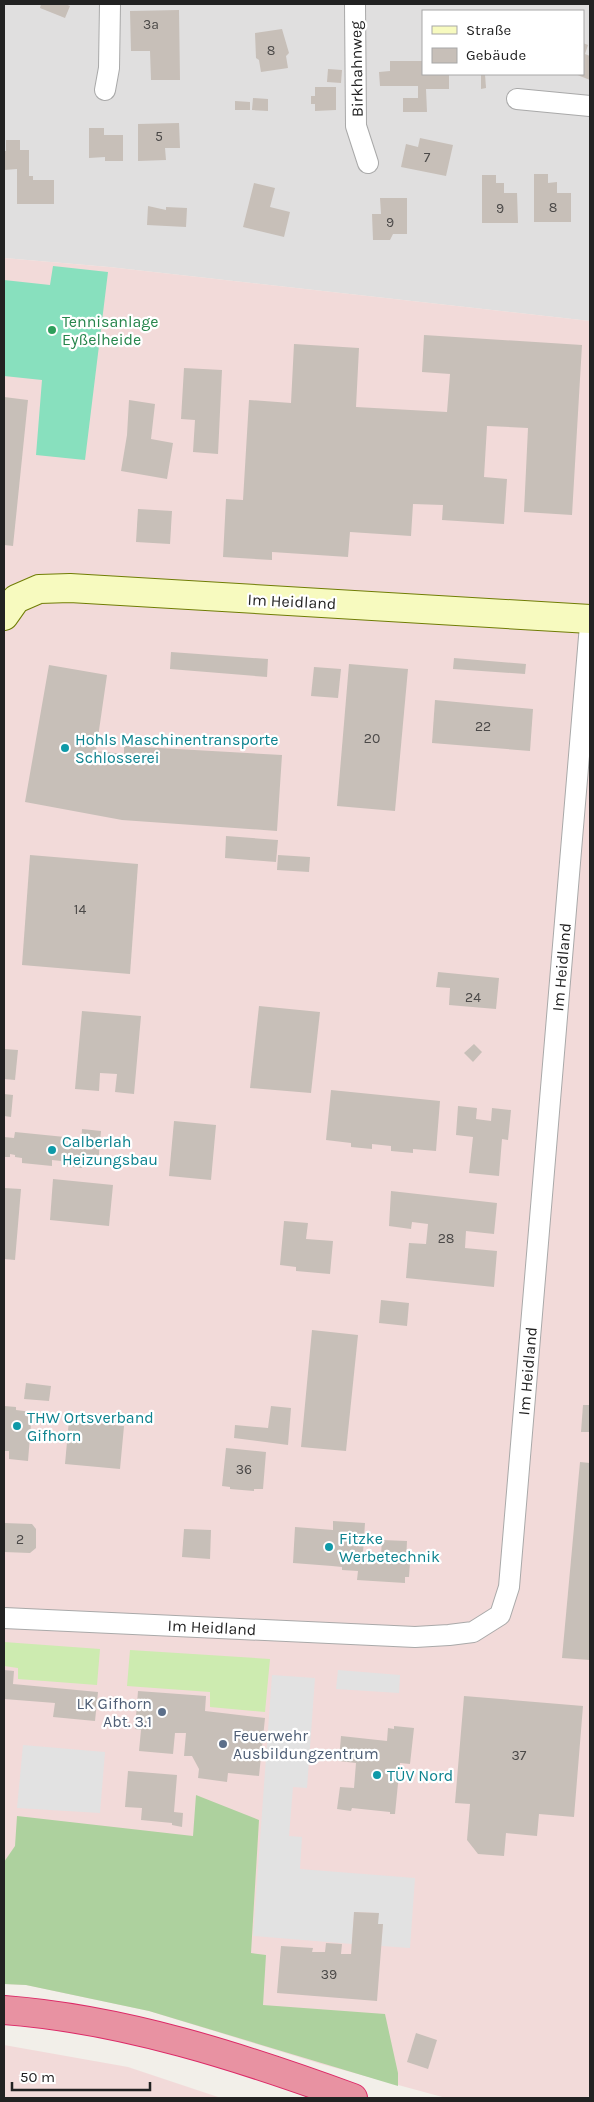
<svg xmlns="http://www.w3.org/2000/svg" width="594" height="2102" font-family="Karla,sans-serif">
	<rect width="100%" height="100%" fill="#f2efe9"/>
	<path fill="#e0dfdf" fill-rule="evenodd" d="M4,4H590V321L109,267L4,258ZM423,11H583V74H423Z"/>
	<g fill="#f2dad9">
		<path d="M4,258L109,267L590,321V2096L583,2098H446L321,2064L149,2011L26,1985L4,1984Z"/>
		<path d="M4,2045L128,2067L221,2098H4Z"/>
	</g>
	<g fill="#cdebb0">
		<path d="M4,1642L100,1649L97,1685L18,1679V1668L4,1666Z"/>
		<path d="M130,1650L270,1659L265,1712L210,1707V1692L127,1686Z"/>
	</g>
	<path fill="#add19e" d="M196,1795L259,1820L251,1953L266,1955L263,2005L385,2014L398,2073V2086L149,2011L26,1985L4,1984V1862L15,1846L17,1816L193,1836Z"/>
	<path fill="#88e0be" d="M53,266L108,272L85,460L36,455L42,380L4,376V280L50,285Z"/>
	<g fill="#e2e2e2">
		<path d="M338,1670L400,1675L399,1693L336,1689Z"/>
		<path d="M272,1675L315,1678L307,1788L293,1787L289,1836L302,1837L300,1869L415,1878L410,1948L381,1946L383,1924H378V1913L354,1912L352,1944L253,1936Z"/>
		<path d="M23,1745L105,1752L100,1813L17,1808Z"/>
	</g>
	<g fill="#c7bfb8">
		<path d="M41,4H65L70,6L65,18L40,8Z"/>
		<path d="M179,10L180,80H151L150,51H131L130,11Z"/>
		<path d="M282,29L289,53L286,56L288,68L261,72L259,60L256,58L255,33Z"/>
		<path d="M583,43L588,45L585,54L590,56V80L575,74H583Z"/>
		<path d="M390,61H422L423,74H449V89H426L427,112H403V98H418V86H380L379,72L390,71Z"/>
		<path d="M328,69L342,70L341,83L327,82Z"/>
		<path d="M481,74H485L486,88L481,89Z"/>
		<path d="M315,87H336V110L315,111V104H311V96H315Z"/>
		<path d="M253,98L268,99V111L252,110Z"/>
		<path d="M235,101L250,102V110H235Z"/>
		<path d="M179,123L180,148H165L166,160L138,161V124Z"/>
		<path d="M89,128H104V135H123V161H105V157L89,158Z"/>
		<path d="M420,138L453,145L446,176L401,167L406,144L418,147Z"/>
		<path d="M6,140H20V150H29V176H33V180H54V204H17V169L4,170V151H6Z"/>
		<path d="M534,174H548V183L557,182V193H571V222H534Z"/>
		<path d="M482,175H496V183H504V193H517L518,223H482Z"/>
		<path d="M254,183L275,188L270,207L290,212L284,237L243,227Z"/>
		<path d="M380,198H407V234H393L390,240H373L372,214H381Z"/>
		<path d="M148,206L166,210V207L187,208L186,227L147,225Z"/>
		<path d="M424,335L582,345L572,515L524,512L528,428L487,426L484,477L507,479L504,524L442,520L443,505L413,504L411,536L350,532L348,557L272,552V560L223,557L226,499L243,500L249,400L291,403L294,344L359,348L356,407L447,412L450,374L422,372Z"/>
		<path d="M184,368L222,370L218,454L193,452L195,420L181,419Z"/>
		<path d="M4,397L28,400L13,546L4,545Z"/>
		<path d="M129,400L155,404L151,439L173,443L167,479L121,471L127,435Z"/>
		<path d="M138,509L172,511L170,544L136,542Z"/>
		<path d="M171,652L268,659L267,677L170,669Z"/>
		<path d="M454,658L526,664L525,674L453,669Z"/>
		<path d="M349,664L408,669L395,811L337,806Z"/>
		<path d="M49,665L107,675L96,751L124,754V746L282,755L277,831L122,820L25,802Z"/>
		<path d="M314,667L341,669L338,698L311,696Z"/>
		<path d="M435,700L533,709L530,751L432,743Z"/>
		<path d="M226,836L278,840L276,862L225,858Z"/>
		<path d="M30,855L138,864L130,974L22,965Z"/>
		<path d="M278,855L310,857L309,872L277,870Z"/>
		<path d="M438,972L499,978L496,1009L449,1005L450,988L436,987Z"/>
		<path d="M259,1006L320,1012L311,1093L250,1088Z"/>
		<path d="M82,1011L141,1016L134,1094L115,1092L117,1074L100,1073L99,1091L75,1089Z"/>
		<path d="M474,1044L482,1052L473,1062L464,1053Z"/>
		<path d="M4,1049L18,1050L15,1080L4,1079Z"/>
		<path d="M331,1090L440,1101L436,1151L413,1149V1153L391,1151V1146L372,1144V1149L351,1147V1143L326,1140Z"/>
		<path d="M4,1094L13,1095L11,1117L4,1116Z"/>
		<path d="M458,1106L477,1108L476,1119L491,1121L492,1108L511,1110L508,1140L502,1139L499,1176L469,1173L473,1137L456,1135Z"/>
		<path d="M174,1121L216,1125L211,1180L169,1176Z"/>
		<path d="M82,1129L101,1131L98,1164L83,1162L82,1168L61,1166V1161L52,1160V1166L22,1163V1158L15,1157V1155L10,1154V1157H4V1137L14,1138L15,1132L65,1137L64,1143L81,1145Z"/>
		<path d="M53,1179L113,1185L109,1226L50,1220Z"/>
		<path d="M4,1188L21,1189L15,1260L4,1259Z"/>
		<path d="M391,1191L497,1203L494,1234L466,1231L465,1248L497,1251L494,1287L406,1278L409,1243L426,1244L428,1224L412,1222L411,1229L389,1226Z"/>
		<path d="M284,1221L308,1223L306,1239L333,1241L330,1274L296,1271V1267L280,1265Z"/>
		<path d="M381,1300L409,1303L407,1326L379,1323Z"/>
		<path d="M312,1330L358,1335L346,1451L301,1447Z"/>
		<path d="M26,1383L51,1386L49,1401L24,1399Z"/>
		<path d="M583,1405H590V1432H581Z"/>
		<path d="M4,1406L16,1407V1410L32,1412L28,1461L9,1459V1451H4Z"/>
		<path d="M271,1406L291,1408L288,1445L234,1438L235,1425L268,1428Z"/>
		<path d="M69,1420L124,1426L120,1469L65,1464Z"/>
		<path d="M226,1448L266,1452L263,1489H254V1491L230,1489V1487L222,1486Z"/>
		<path d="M580,1462L590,1463V1660L562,1658Z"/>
		<path d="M333,1521L365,1523L363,1553L381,1555L382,1540L407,1541L406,1562L410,1563L409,1577H405V1583L357,1580L358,1571L342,1570V1567L332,1566L293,1563L295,1527L333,1530Z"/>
		<path d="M4,1523L32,1524L36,1529V1548L30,1553L4,1552Z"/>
		<path d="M184,1529L211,1530L210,1559L182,1557Z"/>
		<path d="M4,1670L14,1671L13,1684L98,1692L95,1721L53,1717L55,1703L4,1699Z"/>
		<path d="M138,1691L206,1696L205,1711L265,1718L259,1776L228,1773L227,1782L198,1778L199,1769L192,1756H184L186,1733H175L173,1754L139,1751L141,1730L135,1729Z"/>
		<path d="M464,1696L583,1706L574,1817L539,1814L537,1836L506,1833L504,1856L478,1854L467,1840L470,1804L455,1803Z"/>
		<path d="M394,1726L414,1728L410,1764L400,1763L395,1814H390V1812L352,1808L351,1811L337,1809L340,1787L354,1788L356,1763L339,1761L341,1736L387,1741L388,1728L394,1729Z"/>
		<path d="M128,1771L177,1775L174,1812L183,1813L182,1827L172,1825V1823L141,1820L142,1808L125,1807Z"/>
		<path d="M354,1912L379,1913L378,1924H383L377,2001L277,1993L281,1946L313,1948L312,1952H325L326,1943L342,1944L341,1954H351Z"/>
		<path d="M416,2033L437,2040L428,2069L407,2062Z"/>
	</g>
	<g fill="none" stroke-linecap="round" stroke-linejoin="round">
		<g stroke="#a9a9a9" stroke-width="22">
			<g id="street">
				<path d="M355,4L356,126L368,163"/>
				<path d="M105,90L109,68L110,4"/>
				<path d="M517,99L590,106"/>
				<path d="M4,1618L415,1637L449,1635L473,1632L500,1615L509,1587L590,625"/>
			</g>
		</g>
		<g stroke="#707d05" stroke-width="30">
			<path id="secondary" d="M4,616L16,599L39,589L70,588L590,619"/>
		</g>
		<g stroke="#dc2a67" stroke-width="30">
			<path id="highway" d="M4,2010C123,2019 241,2057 353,2098"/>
		</g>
		<use href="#street" stroke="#fff" stroke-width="20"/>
		<use href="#secondary" stroke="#f7fabf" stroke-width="28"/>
		<use href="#highway" stroke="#e892a2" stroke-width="28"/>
	</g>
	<circle fill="#2e9e5b" stroke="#fff" stroke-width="2" cx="52" cy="330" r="5"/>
	<g fill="#0f9aa8" stroke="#fff" stroke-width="2">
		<circle cx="65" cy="748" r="5"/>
		<circle cx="52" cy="1150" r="5"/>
		<circle cx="17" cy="1426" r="5"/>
		<circle cx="329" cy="1547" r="5"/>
		<circle cx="377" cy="1775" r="5"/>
	</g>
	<g fill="#5c6f8a" stroke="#fff" stroke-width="2">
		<circle cx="162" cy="1712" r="5"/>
		<circle cx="223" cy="1744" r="5"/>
	</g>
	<g text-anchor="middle" stroke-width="4.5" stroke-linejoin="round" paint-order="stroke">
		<g font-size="14" fill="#4b4948">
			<text x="151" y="29">3a</text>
			<text x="271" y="55">8</text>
			<text x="159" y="141">5</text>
			<text x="427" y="162">7</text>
			<text x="553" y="212">8</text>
			<text x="500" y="213">9</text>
			<text x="390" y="227">9</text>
			<text x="483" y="731">22</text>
			<text x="372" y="743">20</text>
			<text x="80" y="914">14</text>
			<text x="473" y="1002">24</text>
			<text x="446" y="1243">28</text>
			<text x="244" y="1474">36</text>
			<text x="20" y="1544">2</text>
			<text x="519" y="1760">37</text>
			<text x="329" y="1979">39</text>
		</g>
		<g font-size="16" fill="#222" stroke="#fff">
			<text transform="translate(356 69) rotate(-91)" y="6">Birkhahnweg</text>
			<text transform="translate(292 601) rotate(3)" y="6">Im Heidland</text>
			<text transform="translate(561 967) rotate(-85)" y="6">Im Heidland</text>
			<text transform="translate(527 1371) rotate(-85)" y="6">Im Heidland</text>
			<text transform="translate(212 1627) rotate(3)" y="6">Im Heidland</text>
		</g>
		<g font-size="16" fill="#27864d" stroke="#fff" text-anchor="start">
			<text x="62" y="327">Tennisanlage<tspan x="62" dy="18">Eyßelheide</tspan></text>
		</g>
		<g font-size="16" fill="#0d838f" stroke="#fff" text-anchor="start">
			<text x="75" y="745">Hohls Maschinentransporte<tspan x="75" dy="18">Schlosserei</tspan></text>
			<text x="62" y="1147">Calberlah<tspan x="62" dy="18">Heizungsbau</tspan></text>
			<text x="27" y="1423">THW Ortsverband<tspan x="27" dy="18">Gifhorn</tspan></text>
			<text x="339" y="1544">Fitzke<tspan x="339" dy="18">Werbetechnik</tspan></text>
			<text x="387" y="1781">TÜV Nord</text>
		</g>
		<g font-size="16" fill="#4e5e75" stroke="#fff" text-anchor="end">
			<text x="152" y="1709">LK Gifhorn<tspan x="152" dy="18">Abt. 3.1</tspan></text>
			<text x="233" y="1741" text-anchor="start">Feuerwehr<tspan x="233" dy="18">Ausbildungzentrum</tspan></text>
		</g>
	</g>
	<rect width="594" height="2102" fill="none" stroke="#222222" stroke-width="10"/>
	<rect x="422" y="10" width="162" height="65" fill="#ffffff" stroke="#a7a7a7"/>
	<rect x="432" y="26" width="25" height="8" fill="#f7fabf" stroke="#a7a7a7"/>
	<text x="466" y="35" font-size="15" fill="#222222">Straße</text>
	<rect x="432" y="48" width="25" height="15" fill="#c7bfb8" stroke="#a7a7a7"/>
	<text x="466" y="60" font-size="15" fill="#222222">Gebäude</text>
	<path d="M12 2082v8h138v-8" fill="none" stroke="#222222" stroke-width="2.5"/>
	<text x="20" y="2082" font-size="15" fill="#222222" stroke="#ffffff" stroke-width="4" paint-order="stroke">50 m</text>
</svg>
